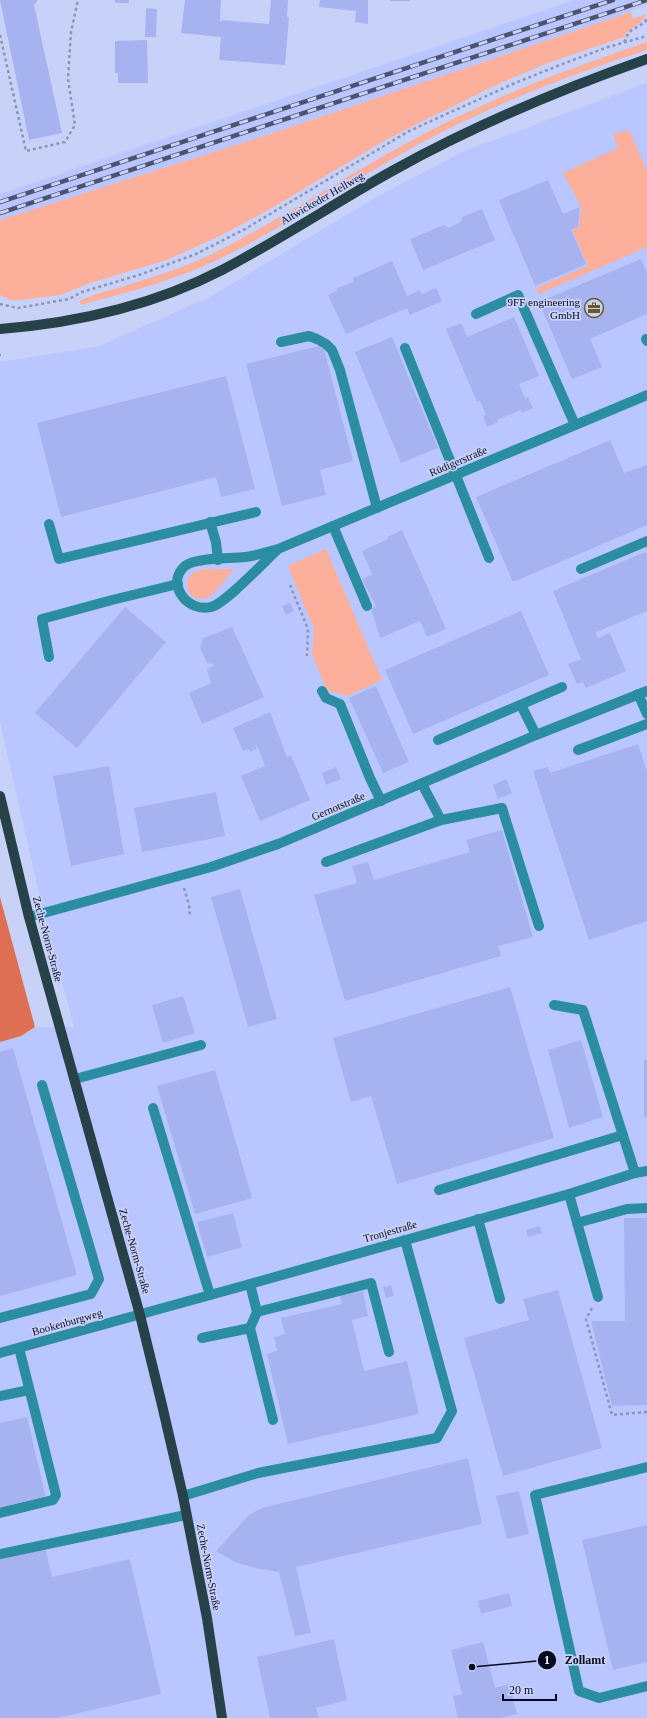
<svg xmlns="http://www.w3.org/2000/svg" width="647" height="1718" font-family="Georgia,serif">
	<rect width="100%" height="100%" fill="#c8d1f8"/>
	<g fill="#bac6ff">
		<path d="M574,0H647V4L631,10V12L261,137L0,220V194Z"/>
		<path d="M647,83V1718H0V1042L21,1036L35,1027H74L41,902L0,722V362L99,346L210,297L373,199L464,151Z"/>
	</g>
	<g fill="#fcaf9b">
		<path d="M631,12L633,19L646,14C641,26 630,26 624,37L548,63L494,86L421,122L384,141L270,209L224,234L167,260L90,283L61,295L20,300H10L0,295V220L261,137Z"/>
		<path d="M647,42V50C565,76 485,108 410,149C345,185 284,228 217,260C173,281 126,293 80,305V301C94,294 107,291 121,287C153,277 186,267 216,252C281,219 342,178 407,143C483,101 564,70 647,42Z"/>
		<path d="M629,130L647,171V247L539,294L536,288L588,266L572,230L579,227L581,207L563,173L618,148L613,134Z"/>
		<path d="M326,549L382,680L347,696L327,690L312,655L314,629L288,566Z"/>
		<path d="M234,569C227,577 215,595 206,598C188,605 179,577 197,571C208,567 223,570 234,569Z"/>
	</g>
	<path fill="#df6f53" d="M0,897L35,1027L21,1036L0,1042Z"/>
	<g fill="#a7b3f0">
		<path d="M0,0H38L34,5L62,133L29,140Z"/>
		<rect x="115" y="0" width="14" height="3"/>
		<path d="M185,0H221L220,21L222,22V20L269,24L271,0H288L287,17H289L285,65L219,60L221,37L181,33Z"/>
		<path d="M320,0H368V24L355,22L356,11L319,7Z"/>
		<rect x="390" y="0" width="20" height="1"/>
		<path d="M146,8L157,9L156,37H145Z"/>
		<path d="M147,40L148,83H118V73H115V41Z"/>
		<path d="M548,180L563,214L580,207L578,227L571,230L586,264L535,286L514,235L510,236L513,234L499,200Z"/>
		<path d="M482,209L495,240L423,270L410,239L444,225L448,228L461,222L462,217Z"/>
		<path d="M641,259L647,273V314L590,339L602,367L572,379L539,302Z"/>
		<path d="M392,261L407,296L420,290L422,294L436,288L442,301L410,315L407,308L346,334L328,295L337,291L336,289L354,281L353,278Z"/>
		<path d="M514,317L539,376L519,384L525,399L528,397L533,408L522,413L521,410L497,420L498,422L487,427L483,416L486,415L480,401L477,402L446,329L461,323L467,337Z"/>
		<path d="M392,337L438,448L401,463L355,352Z"/>
		<path d="M323,345L353,461L320,470L326,495L282,506L246,364Z"/>
		<path d="M226,376L255,489L221,497L216,477L61,517L37,423Z"/>
		<path d="M610,440L624,473L647,465V525L513,582L476,497Z"/>
		<path d="M402,530L446,629L427,637L420,621L380,638L371,608L376,606L362,579L372,574L362,551L388,539L387,537Z"/>
		<path d="M645,552L647,556V611L596,632L598,638L610,633L626,671L586,688L583,682L577,684L568,664L581,659L553,591Z"/>
		<path d="M290,603L294,611L286,615L282,606Z"/>
		<path d="M125,607L166,642L77,748L35,713Z"/>
		<path d="M521,611L549,675L413,734L385,670Z"/>
		<path d="M232,627L264,697L202,724L189,693L211,683L207,669L215,665L207,663L200,648L203,638Z"/>
		<path d="M376,686L409,762L383,773L349,698Z"/>
		<path d="M270,712L287,757L291,755L310,800L260,821L241,776L265,766L257,745L255,746L257,749L250,752L249,749L243,751L233,728Z"/>
		<path d="M638,744L647,772V921L589,940L533,771L548,767L550,773Z"/>
		<path d="M109,766L124,854L71,866L53,776Z"/>
		<path d="M336,767L341,779L326,785L322,773Z"/>
		<path d="M506,779L512,793L498,799L493,785Z"/>
		<path d="M216,792L225,836L142,852L134,808Z"/>
		<path d="M502,830L533,937L498,946L501,956L345,1001L314,895L357,883L352,866L368,862L374,880L470,852L466,840Z"/>
		<path d="M240,889L277,1019L248,1027L211,897Z"/>
		<path d="M510,987L554,1138L397,1184L371,1096L351,1102L333,1038Z"/>
		<path d="M183,996L195,1033L163,1043L152,1005Z"/>
		<path d="M581,1040L603,1117L569,1128L548,1050Z"/>
		<path d="M13,1048L77,1275L0,1296V1052Z"/>
		<rect x="644" y="1060" width="3" height="57"/>
		<path d="M215,1070L252,1198L195,1214L157,1086Z"/>
		<path d="M233,1213L242,1247L207,1257L197,1222Z"/>
		<path d="M624,1218H647V1405L612,1406L591,1321H625Z"/>
		<path d="M540,1226L542,1233L528,1237L526,1230Z"/>
		<path d="M391,1285L394,1296L386,1298L383,1287Z"/>
		<path d="M558,1290L602,1448L503,1476L464,1338L529,1320L523,1299Z"/>
		<path d="M363,1291L368,1316L352,1320L364,1371L407,1361L419,1414L288,1444L267,1354L277,1351L274,1337L285,1334L281,1318L342,1304L340,1296Z"/>
		<path d="M27,1417L46,1498L0,1509V1423Z"/>
		<path d="M468,1458L482,1524L296,1567L311,1633L295,1636L279,1572L255,1568L235,1562L216,1551L249,1515L262,1508Z"/>
		<path d="M519,1491L529,1534L507,1539L496,1496Z"/>
		<path d="M647,1525V1662L613,1670L582,1540Z"/>
		<path d="M45,1547L52,1577L130,1559L161,1694L57,1718H0V1557Z"/>
		<path d="M509,1593L512,1606L481,1614L478,1601Z"/>
		<path d="M334,1639L347,1700L316,1708L319,1718H270L257,1657Z"/>
		<path d="M483,1642L495,1688L509,1684L517,1714L500,1718H458L453,1696L462,1694L451,1650Z"/>
	</g>
	<g fill="none" stroke-linecap="round" stroke-linejoin="round">
		<g stroke="#8d94b5" stroke-width="2.5" stroke-dasharray="3 3" stroke-linecap="butt">
			<path d="M0,35L26,151L65,142L75,125L68,79L71,32L78,0"/>
			<path d="M624,42L629,32L645,22L647,17"/>
			<path d="M0,304L18,308L69,299L82,292L139,275L196,254L245,229L409,131L515,83L565,63L608,47L647,36"/>
			<path d="M0,355H1"/>
			<path d="M290,585L308,629L307,656"/>
			<path d="M184,888L189,905L190,916"/>
			<path d="M592,1308L586,1319L612,1415L647,1412"/>
		</g>
		<g stroke="#2b8da2" stroke-width="10">
			<path d="M476,314L518,295L575,425"/>
			<path d="M646,339L647,341"/>
			<path d="M281,342L309,336L317,339L326,344L332,350L340,370L377,508"/>
			<path d="M405,348L489,558"/>
			<path d="M210,522L216,542L218,560"/>
			<path d="M49,524L59,559L256,512"/>
			<path d="M333,526L367,606"/>
			<path d="M278,549C265,561 225,604 211,607C187,613 165,583 185,566C196,557 231,559 245,557C256,556 267,552 278,549L647,395"/>
			<path d="M581,569L647,541"/>
			<path d="M49,657L42,619L112,600L178,584"/>
			<path d="M322,691L326,698L340,704L370,778L381,801"/>
			<path d="M638,694L647,714"/>
			<path d="M521,705L536,735"/>
			<path d="M438,740L562,687"/>
			<path d="M578,750L647,724"/>
			<path d="M441,820L502,808L539,926"/>
			<path d="M326,862L441,820L422,784"/>
			<path d="M29,917L211,867L278,844L536,735L647,691"/>
			<path d="M554,1005L583,1010L635,1173"/>
			<path d="M75,1079L201,1045"/>
			<path d="M153,1108L210,1295"/>
			<path d="M439,1190L623,1135"/>
			<path d="M569,1194L598,1297"/>
			<path d="M478,1219L500,1299"/>
			<path d="M577,1223L627,1209L647,1208"/>
			<path d="M250,1284L257,1312L250,1328L273,1420"/>
			<path d="M257,1312L371,1283L389,1352"/>
			<path d="M0,1318L91,1294L99,1279L42,1085"/>
			<path d="M202,1338L250,1328"/>
			<path d="M0,1353L250,1284L569,1194L635,1173L647,1171"/>
			<path d="M0,1396L29,1390"/>
			<path d="M647,1467L535,1495L579,1691L599,1698L647,1686"/>
			<path d="M183,1496L258,1473L437,1438L452,1411L405,1240"/>
			<path d="M0,1513L53,1500L56,1495L19,1348"/>
			<path d="M0,1554L186,1515"/>
		</g>
		<g stroke="#264248" stroke-width="10">
			<path d="M0,329C76,323 154,305 222,270C280,240 336,202 394,170C475,125 559,90 647,59"/>
			<path d="M0,796L29,917L140,1315L162,1405L183,1496L207,1618L222,1718"/>
		</g>
		<g stroke="#4d526e" stroke-width="4.5">
			<g id="rail">
				<path d="M0,202L613,0"/>
				<path d="M0,213L647,0"/>
			</g>
		</g>
		<use href="#rail" stroke="#c8d1f8" stroke-width="3" stroke-dasharray="9" stroke-linecap="butt"/>
	</g>
	<defs>
		<g id="office-ring" transform="scale(1)"><circle r="9.5" fill="#c8d1f8" stroke="#685b28" stroke-width="1.5"/><path d="M-6-3h4V-5.5h4V-3h4V5H-6ZM-1-4.5V-3h2v-1.5ZM-6 0V1H6V0Z" fill="#685b28"/></g>
	</defs>
	<g fill-rule="evenodd">
		<use href="#office-ring" x="594" y="308"/>
	</g>
	<g text-anchor="middle" stroke-width="3.5" stroke-linejoin="round" paint-order="stroke">
		<g font-size="11" fill="#080a20" stroke="#c8d1f8">
			<text transform="translate(322 198) rotate(-30)" y="4">Altwickeder Hellweg</text>
			<text transform="translate(458 461) rotate(-23)" y="4">Rüdigerstraße</text>
			<text transform="translate(338 806) rotate(-23)" y="4">Gernotstraße</text>
			<text transform="translate(48 939) rotate(75)" y="4">Zeche-Norm-Straße</text>
			<text transform="translate(390 1231) rotate(-16)" y="4">Tronjestraße</text>
			<text transform="translate(135 1251) rotate(74)" y="4">Zeche-Norm-Straße</text>
			<text transform="translate(67 1322) rotate(-16)" y="4">Bookenburgweg</text>
			<text transform="translate(209 1567) rotate(79)" y="4">Zeche-Norm-Straße</text>
		</g>
		<g font-size="11" fill="#080a20" stroke="#c8d1f8" text-anchor="end">
			<text x="580" y="306">9FF engineering<tspan x="580" dy="13">GmbH</tspan></text>
		</g>
	</g>
	<path fill="none" stroke="#080a20" stroke-width="1.5" d="M472 1667L547 1660"/>
	<g fill="#080a20" stroke="#c8d1f8" stroke-width="1.5">
		<circle cx="472" cy="1667" r="4"/>
		<circle cx="547" cy="1660" r="10"/>
	</g>
	<g font-size="12" text-anchor="middle" font-weight="bold" fill="#fff">
		<text x="547" y="1664">1</text>
	</g>
	<g font-size="12" text-anchor="middle" font-weight="bold" fill="#080a20" stroke="#c8d1f8" stroke-width="3.5" stroke-linejoin="round" paint-order="stroke">
		<text x="585" y="1664">Zollamt</text>
	</g>
	<path d="M503 1694v6h53v-6" fill="none" stroke="#080a20" stroke-width="2"/>
	<text x="509" y="1694" font-size="12" fill="#080a20" stroke="#c8d1f8" stroke-width="3" paint-order="stroke">20 m</text>
</svg>
